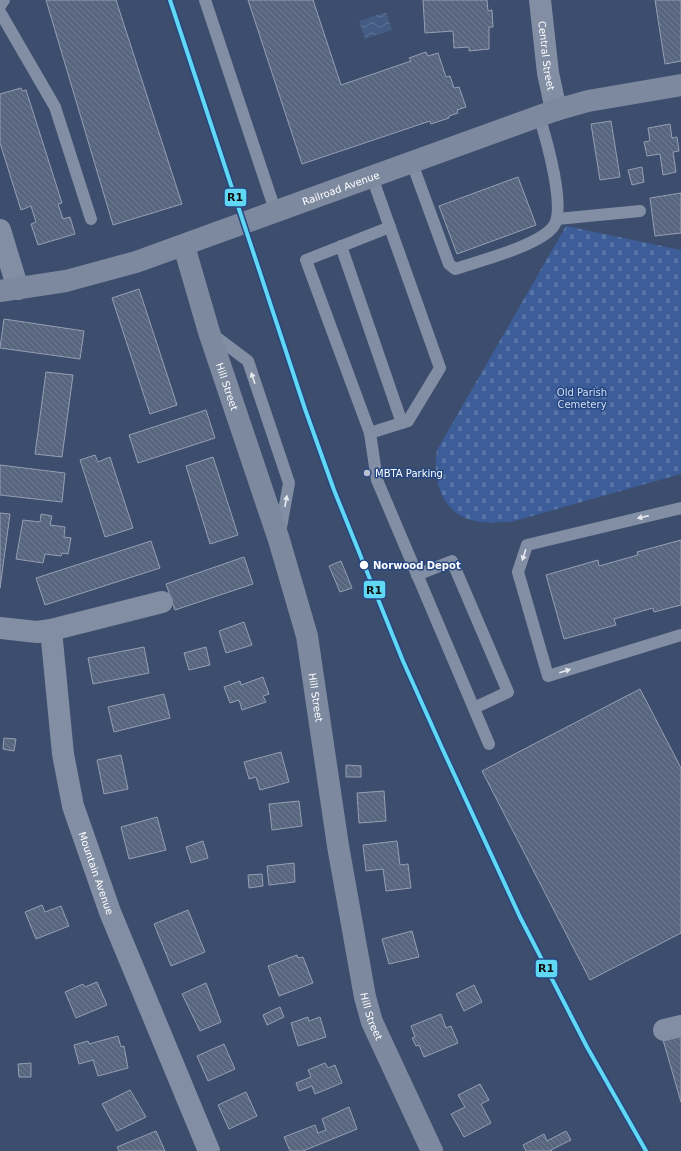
<svg xmlns="http://www.w3.org/2000/svg" width="681" height="1151" font-family="'DejaVu Sans',sans-serif">
	<defs>
		<pattern id="cemetery-stones" width="16" height="16" patternUnits="userSpaceOnUse"><rect width="16" height="16" fill="#3c5d98"/><path d="M2 7V4a2 2 0 0 1 4 0v3zM10 15v-3a2 2 0 0 1 4 0v3z" fill="#5975a7"/></pattern>
		<pattern id="water-waves" width="16" height="10" patternUnits="userSpaceOnUse"><rect width="16" height="10" fill="#445b84"/><path d="M0 5q4-4 8 0t8 0" fill="none" stroke="#607496"/></pattern>
		<pattern id="building-back-hatch" width="6" height="6" patternUnits="userSpaceOnUse"><rect width="6" height="6" fill="#57657e"/><path d="M-1 5l2 2M0 0l6 6M5-1l2 2" fill="none" stroke="#707c91"/></pattern>
	</defs>
	<rect width="100%" height="100%" fill="#3c4d6d"/>
	<path fill="url(#cemetery-stones)" d="M566,226L681,250V474L511,522C498,522 484,524 471,520C441,512 432,478 437,450Z"/>
	<path fill="url(#water-waves)" d="M386,12L392,30L365,39L359,21Z"/>
	<g fill="url(#building-back-hatch)" stroke="#959fb2">
		<path d="M46,0H116L182,204L113,225Z"/>
		<path d="M248,0H313L341,85L411,61L409,58L426,52L428,56L438,53L446,77L450,76L454,88L459,87L466,107L457,110L458,113L449,116V118L431,124L430,121L302,164Z"/>
		<path d="M423,0H487L488,11L492,10L493,27H489V49L469,51V47L454,48L453,31L425,33Z"/>
		<path d="M655,0H681V61L665,64Z"/>
		<path d="M21,88L22,91L26,90L62,203L58,204L63,219L70,217L75,234L38,245L31,224L36,222L31,206L21,210L0,143V94Z"/>
		<path d="M611,121L620,177L600,180L591,124Z"/>
		<path d="M670,124L672,138L677,137L679,151L673,152L676,172L663,175L660,154L647,156L644,142L650,141L648,128Z"/>
		<path d="M642,167L644,182L632,185L628,170Z"/>
		<path d="M518,177L536,225L457,254L439,206Z"/>
		<path d="M681,193V233L655,236L650,198Z"/>
		<path d="M139,289L177,405L150,414L112,298Z"/>
		<path d="M4,319L84,331L80,359L0,348Z"/>
		<path d="M46,372L73,375L62,457L35,454Z"/>
		<path d="M206,410L215,438L138,463L129,435Z"/>
		<path d="M95,455L98,462L110,457L133,528L105,537L80,460Z"/>
		<path d="M213,457L238,535L210,544L186,466Z"/>
		<path d="M0,465L65,473L62,502L0,495Z"/>
		<path d="M0,513L10,514L0,588Z"/>
		<path d="M41,514L52,516L50,525L65,527L64,537L71,538L68,554L62,553L61,556L45,554L43,563L16,559L23,520L40,522Z"/>
		<path d="M681,540V605L654,612L653,608L614,619L616,625L564,639L546,575L598,560L599,566L638,555L637,552Z"/>
		<path d="M151,541L160,568L45,605L36,578Z"/>
		<path d="M244,557L253,584L175,610L166,584Z"/>
		<path d="M341,561L352,588L340,592L329,566Z"/>
		<path d="M244,622L252,645L226,653L219,631Z"/>
		<path d="M144,647L149,673L93,684L88,658Z"/>
		<path d="M206,647L210,665L189,670L184,653Z"/>
		<path d="M263,677L269,694L263,696L266,702L242,710L239,700L230,703L224,687L240,681L241,685Z"/>
		<path d="M640,689L681,768V933L590,980L482,771Z"/>
		<path d="M164,694L170,718L114,732L108,707Z"/>
		<path d="M4,738L16,739L14,751L3,749Z"/>
		<path d="M281,752L289,782L260,790L256,777L249,779L244,762Z"/>
		<path d="M121,755L128,789L104,794L97,760Z"/>
		<path d="M346,765L361,766V777H346Z"/>
		<path d="M384,791L386,821L359,823L357,793Z"/>
		<path d="M299,801L302,826L272,830L269,804Z"/>
		<path d="M157,817L166,850L129,859L121,827Z"/>
		<path d="M203,841L208,858L191,863L186,847Z"/>
		<path d="M397,841L400,865L408,864L411,888L386,891L383,869L366,871L363,845Z"/>
		<path d="M294,863L295,882L269,885L267,866Z"/>
		<path d="M262,874L263,886L249,888L248,875Z"/>
		<path d="M42,905L45,912L61,906L69,926L36,939L25,912Z"/>
		<path d="M188,910L205,952L171,966L154,924Z"/>
		<path d="M412,931L419,957L389,964L382,939Z"/>
		<path d="M297,955L298,958L303,957L313,983L279,996L268,966Z"/>
		<path d="M97,982L107,1005L76,1018L65,992L83,984L85,987Z"/>
		<path d="M206,983L221,1022L200,1031L182,994Z"/>
		<path d="M474,985L482,1002L464,1011L456,994Z"/>
		<path d="M280,1007L284,1017L267,1025L263,1015Z"/>
		<path d="M441,1014L446,1028L451,1026L458,1043L424,1057L419,1045L416,1046L412,1038L415,1037L411,1026Z"/>
		<path d="M308,1017L309,1021L320,1017L326,1037L298,1046L291,1023Z"/>
		<path d="M681,1035V1102L663,1040Z"/>
		<path d="M118,1036L121,1047L124,1046L128,1068L98,1076L93,1060L79,1064L74,1045L88,1041L89,1044Z"/>
		<path d="M224,1044L235,1069L208,1081L197,1056Z"/>
		<path d="M31,1063V1077H19L18,1064Z"/>
		<path d="M325,1063L328,1068L335,1065L342,1083L315,1094L312,1086L299,1091L296,1083L311,1077L308,1070Z"/>
		<path d="M480,1084L489,1100L481,1104L491,1123L464,1137L451,1114L465,1107L458,1095Z"/>
		<path d="M130,1090L146,1117L117,1131L102,1104Z"/>
		<path d="M246,1092L257,1116L229,1129L218,1105Z"/>
		<path d="M349,1107L357,1129L303,1151H290L284,1137L315,1125L318,1133L326,1130L322,1119Z"/>
		<path d="M156,1131L165,1151H119L117,1147Z"/>
		<path d="M566,1131L571,1140L551,1150L552,1151H526L523,1145L544,1134L547,1141Z"/>
	</g>
	<g fill="none" stroke-linecap="round" stroke-linejoin="round">
		<g stroke="#828ea3" stroke-width="12">
			<path d="M205,0L276,213"/>
			<path d="M0,6L4,0"/>
			<path d="M0,12L55,107L91,219"/>
			<path d="M412,163L449,264L455,269C479,261 538,246 553,227C567,210 546,138 539,116"/>
			<path d="M557,219L640,211"/>
			<path d="M390,227L306,260L370,433L377,480L489,744"/>
			<path d="M341,246L402,423"/>
			<path d="M212,334L248,361L289,483L280,533"/>
			<path d="M370,433L408,421L440,368L372,177"/>
			<path d="M681,508L527,545L518,572L548,676L681,635"/>
			<path d="M417,575L452,561L508,692L474,708"/>
		</g>
		<g stroke="#828ea3" stroke-width="22">
			<path id="s1" d="M540,0L548,73L556,110"/>
			<path d="M0,230L18,289"/>
			<path id="s2" d="M0,628L37,632L51,630L63,754L73,806L110,912L209,1151"/>
			<path d="M51,630L162,602"/>
			<path d="M664,1030L681,1026"/>
		</g>
		<g stroke="#7d899f" stroke-width="22">
			<path id="s3" d="M184,246L209,332L279,540L307,636L338,846L365,997L372,1022L432,1151"/>
			<path id="s4" d="M0,291L66,281L136,262L556,110L588,101L681,85"/>
		</g>
		<path stroke="#828ea3" stroke-width="3" stroke-dasharray="7 3" stroke-linecap="butt" d="M170,0L305,409L334,490L403,661L442,748L520,917L587,1047L646,1151"/>
		<g stroke="#274782" stroke-width="7">
			<path id="rail-1" d="M170,0L305,409L334,490L403,661L442,748L520,917L587,1047L646,1151"/>
		</g>
		<use href="#rail-1" stroke="#60d8f3" stroke-width="4"/>
	</g>
	<defs><path id="oneway-solid" d="M-6-.8H1V-3.2L6.5 0L1 3.2V.8H-6Z"/></defs>
	<g fill="#e6e8ed">
		<use href="#oneway-solid" transform="translate(253 378) rotate(-109)"/>
		<use href="#oneway-solid" transform="translate(286 501) rotate(-79)"/>
		<use href="#oneway-solid" transform="translate(643 517) rotate(167)"/>
		<use href="#oneway-solid" transform="translate(524 555) rotate(108)"/>
		<use href="#oneway-solid" transform="translate(565 671) rotate(-17)"/>
	</g>
	<circle fill="#bbc1cc" stroke="#274782" stroke-width="1.5" cx="367" cy="473" r="4"/>
	<circle fill="#fff" stroke="#274782" stroke-width="1.5" cx="364" cy="565" r="5"/>
	<g text-anchor="middle" stroke-width="3" stroke-linejoin="round" paint-order="stroke">
		<g font-size="10" fill="#fff" stroke="#274782">
			<text dy="4" stroke="none"><textPath href="#s1" startOffset="56">Central Street</textPath></text>
			<text dy="4" stroke="none"><textPath href="#s4" startOffset="357">Railroad Avenue</textPath></text>
			<text dy="4" stroke="none"><textPath href="#s3" startOffset="147">Hill Street</textPath></text>
			<text dy="4" stroke="none"><textPath href="#s3" startOffset="471">Hill Street</textPath></text>
			<text dy="4" stroke="none"><textPath href="#s2" startOffset="300">Mountain Avenue</textPath></text>
			<text dy="4" stroke="none"><textPath href="#s3" startOffset="795">Hill Street</textPath></text>
		</g>
		<g font-size="10" fill="#d2dff5" stroke="#274782">
			<text x="582" y="396">Old Parish<tspan x="582" dy="12">Cemetery</tspan></text>
		</g>
		<g font-size="10" fill="#fff" stroke="#274782" text-anchor="start">
			<text x="375" y="477">MBTA Parking</text>
		</g>
		<g font-size="10" font-weight="bold" fill="#fff" stroke="#274782" text-anchor="start">
			<text x="373" y="569">Norwood Depot</text>
		</g>
	</g>
	<g stroke="#274782" stroke-width="1.5">
		<rect x="224" y="188" width="23" height="19" rx="4" fill="#60d8f3"/>
		<rect x="363" y="580" width="23" height="19" rx="4" fill="#60d8f3"/>
		<rect x="535" y="959" width="23" height="19" rx="4" fill="#60d8f3"/>
	</g>
	<g font-size="11" text-anchor="middle" font-weight="bold" fill="#111">
		<text x="235" y="201">R1</text>
		<text x="374" y="594">R1</text>
		<text x="546" y="972">R1</text>
	</g>
</svg>
